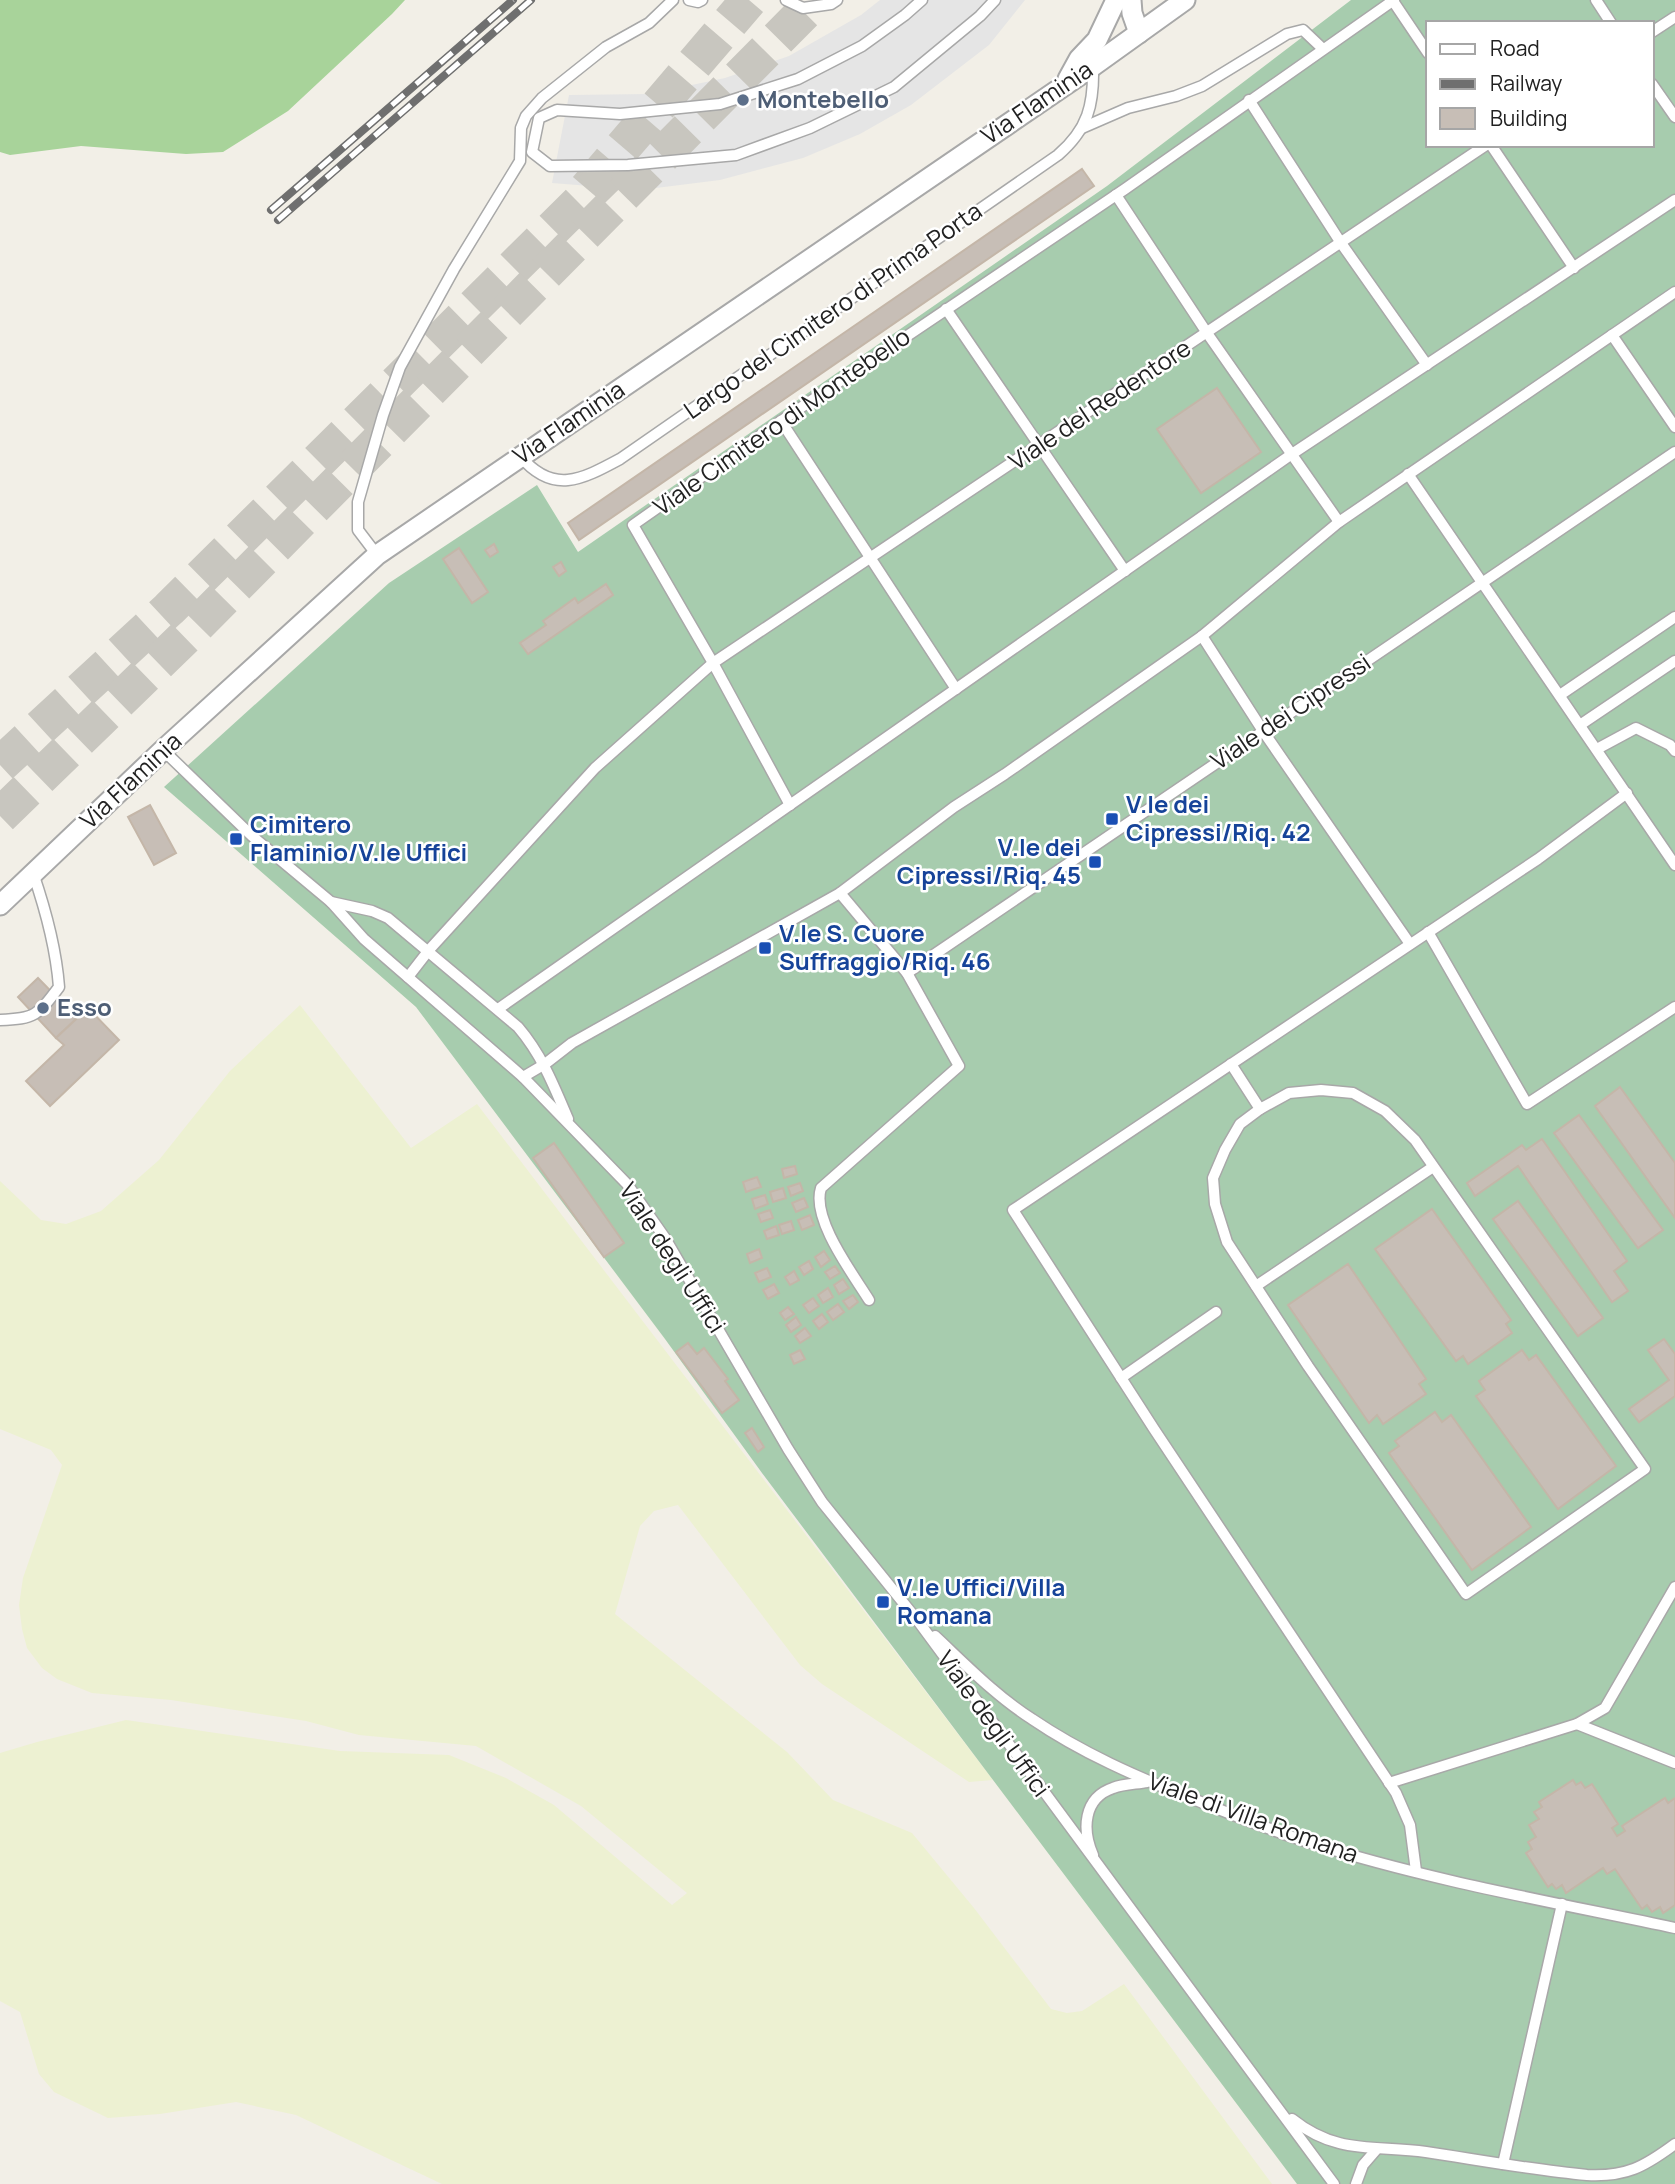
<svg xmlns="http://www.w3.org/2000/svg" width="1675" height="2184" font-family="Manrope,sans-serif">
	<rect width="100%" height="100%" fill="#f2efe7"/>
	<path fill="#edf1d2" d="M300,1005L411,1148L477,1104L993,1780L969,1782L822,1684L800,1665L678,1505L654,1511L640,1526L615,1614L787,1752L833,1800L912,1833L974,1908L1051,2009L1067,2013L1082,2011L1124,1984L1272,2184H442L296,2115L236,2102L160,2114L108,2118L54,2092L39,2074L20,2012L0,2001V1753L37,1742L126,1720L340,1751L449,1755L506,1778L554,1805L672,1905L687,1893L581,1806L476,1746L359,1735L306,1721L171,1700L92,1693L57,1679L42,1668L27,1648L22,1629L19,1605L23,1578L62,1465L51,1450L0,1429V1181L41,1220L66,1224L101,1211L159,1160L230,1071Z"/>
	<path fill="#a8d39a" d="M0,0H405L392,14L288,111L223,152L186,154L81,146L10,155L0,152Z"/>
	<path fill="#a7ccae" fill-rule="evenodd" d="M1351,0H1675V2184H1297L762,1473L665,1339L416,1007L164,787L389,583L537,485L578,552L1107,186ZM1428,23H1652V145H1428Z"/>
	<path fill="#e5e5e5" d="M880,0H1025L989,45L911,105L860,134L803,158L720,180L640,190L552,183L569,95L649,94L725,78L789,56L861,15Z"/>
	<g fill="#c7beb6" stroke="#c4b6a8" stroke-width="2">
		<path d="M1082,169L1094,186L579,540L568,523Z"/>
		<path d="M1217,388L1261,452L1201,493L1157,429Z"/>
		<path d="M494,544L498,552L490,557L485,550Z"/>
		<path d="M459,548L488,592L472,603L443,559Z"/>
		<path d="M561,562L566,571L559,576L553,567Z"/>
		<path d="M606,584L613,595L528,654L520,643L546,625L543,621L575,598L578,603Z"/>
		<path d="M150,805L176,853L154,865L128,817Z"/>
		<path d="M38,978L77,1018L56,1038L18,997Z"/>
		<path d="M88,1008L119,1040L50,1106L26,1081L64,1045L56,1038Z"/>
		<path d="M1620,1087L1675,1163V1218L1595,1106Z"/>
		<path d="M1579,1115L1663,1230L1638,1248L1554,1133Z"/>
		<path d="M1542,1139L1627,1261L1614,1271L1628,1291L1612,1302L1518,1166L1475,1196L1467,1183L1522,1145L1526,1150Z"/>
		<path d="M554,1143L624,1243L604,1257L533,1158Z"/>
		<path d="M795,1166L797,1174L784,1178L782,1169Z"/>
		<path d="M757,1177L761,1187L746,1192L743,1182Z"/>
		<path d="M800,1183L803,1191L791,1196L788,1187Z"/>
		<path d="M783,1188L786,1198L773,1202L770,1192Z"/>
		<path d="M765,1195L768,1204L755,1209L752,1199Z"/>
		<path d="M804,1198L808,1207L796,1212L792,1203Z"/>
		<path d="M1518,1201L1603,1318L1578,1336L1493,1219Z"/>
		<path d="M1432,1209L1511,1320L1506,1324L1512,1333L1468,1364L1463,1356L1456,1361L1375,1249Z"/>
		<path d="M770,1210L773,1218L761,1222L758,1214Z"/>
		<path d="M810,1215L814,1225L802,1230L798,1220Z"/>
		<path d="M791,1221L794,1230L782,1234L779,1225Z"/>
		<path d="M776,1226L779,1235L767,1239L764,1231Z"/>
		<path d="M759,1249L762,1258L750,1263L747,1254Z"/>
		<path d="M824,1251L830,1260L821,1267L815,1257Z"/>
		<path d="M809,1261L813,1269L804,1275L799,1267Z"/>
		<path d="M1348,1264L1426,1379L1419,1384L1426,1394L1383,1424L1377,1415L1369,1423L1288,1305Z"/>
		<path d="M835,1266L840,1273L830,1279L825,1272Z"/>
		<path d="M767,1268L771,1277L759,1282L755,1273Z"/>
		<path d="M794,1271L799,1280L790,1285L785,1277Z"/>
		<path d="M843,1279L849,1288L839,1294L834,1285Z"/>
		<path d="M774,1284L779,1293L768,1299L763,1290Z"/>
		<path d="M828,1288L833,1297L823,1303L818,1295Z"/>
		<path d="M853,1295L858,1302L849,1309L843,1301Z"/>
		<path d="M813,1298L819,1306L809,1313L803,1305Z"/>
		<path d="M838,1304L844,1312L833,1320L827,1312Z"/>
		<path d="M788,1307L794,1314L785,1320L780,1313Z"/>
		<path d="M822,1314L828,1322L819,1329L813,1321Z"/>
		<path d="M796,1317L801,1325L791,1332L786,1325Z"/>
		<path d="M805,1328L811,1336L800,1343L795,1336Z"/>
		<path d="M1664,1339L1675,1354V1396L1639,1422L1629,1409L1669,1380L1648,1350Z"/>
		<path d="M688,1343L697,1354L704,1348L728,1379L725,1381L739,1400L722,1413L676,1352Z"/>
		<path d="M800,1350L805,1359L794,1364L790,1355Z"/>
		<path d="M1522,1350L1529,1360L1536,1355L1616,1466L1558,1509L1476,1396L1485,1390L1479,1381Z"/>
		<path d="M1435,1412L1442,1422L1451,1415L1531,1527L1472,1570L1389,1453L1399,1446L1395,1441Z"/>
		<path d="M752,1428L764,1447L758,1452L745,1433Z"/>
		<path d="M1573,1780L1576,1785L1581,1782L1585,1788L1592,1784L1618,1824L1612,1828L1617,1836L1625,1831L1622,1826L1665,1798L1668,1803L1675,1798V1905L1663,1913L1660,1907L1652,1912L1647,1905L1642,1909L1615,1869L1607,1874L1603,1868L1566,1893L1562,1885L1556,1889L1552,1884L1548,1887L1526,1853L1532,1849L1528,1842L1536,1837L1529,1825L1539,1819L1534,1812L1542,1807L1539,1802Z"/>
	</g>
	<g fill="none" stroke-linecap="round" stroke-linejoin="round">
		<g stroke="#c8c6bf" stroke-width="37" stroke-dasharray="37 18" stroke-linecap="butt">
			<path d="M587,189L749,0"/>
			<path d="M0,765L169,609L608,174"/>
			<path d="M0,816L187,635L816,0"/>
		</g>
		<g stroke="#a8a8a8" stroke-width="13">
			<g id="lane">
				<path d="M689,0L698,2L702,0"/>
				<path d="M786,0L803,8L831,4L837,0"/>
				<path d="M922,0L905,15L862,46L798,79L720,104L620,114L557,110L539,118L532,152L550,166L628,165L736,155L810,128L894,87L980,16L995,0"/>
				<path d="M1596,0L1611,23"/>
				<path d="M1393,1L1428,53"/>
				<path d="M1652,32L1675,17"/>
				<path d="M1652,84L1675,117"/>
				<path d="M1249,100L1341,243L1427,365"/>
				<path d="M1082,128L1128,108L1176,96L1202,86L1287,34L1303,30L1323,49"/>
				<path d="M1491,145L1574,268"/>
				<path d="M1116,195L1207,333L1339,522"/>
				<path d="M946,309L1125,571"/>
				<path d="M1612,335L1675,427"/>
				<path d="M781,421L956,689"/>
				<path d="M520,456C553,495 581,480 620,459L1058,155C1088,129 1094,105 1093,66"/>
				<path d="M1408,474L1675,865"/>
				<path d="M377,555L358,530V502L383,415L400,367L454,269L520,161L521,128L526,116L542,98L606,47L649,23L673,0"/>
				<path d="M1202,636L1263,731L1410,944"/>
				<path d="M1560,695L1675,617"/>
				<path d="M1580,725L1675,661"/>
				<path d="M1597,749L1636,728L1670,745L1675,751"/>
				<path d="M163,750L252,836L331,902L364,939L523,1077L627,1184L665,1238L788,1449L822,1502L918,1621L1334,2184"/>
				<path d="M790,805L713,663L1486,145"/>
				<path d="M840,893L907,973L959,1066L821,1188C811,1219 853,1274 869,1300"/>
				<path d="M331,902L372,911L388,918L518,1027C542,1055 554,1086 568,1119"/>
				<path d="M1428,932L1527,1104L1675,1007"/>
				<path d="M907,973L1675,452"/>
				<path d="M408,977L429,950L595,768L713,663L633,525L781,421L1125,189L1394,0"/>
				<path d="M498,1009L1292,454L1675,200"/>
				<path d="M0,1020C35,1019 38,1015 59,987C56,947 46,911 33,873"/>
				<path d="M1231,1064L1260,1109"/>
				<path d="M523,1077L545,1064L572,1043L840,893L954,807L1005,774L1202,636L1339,522L1675,292"/>
				<path d="M1321,1090L1353,1093L1385,1111L1415,1140L1645,1469L1466,1594L1308,1366L1227,1242L1215,1204L1213,1178L1225,1150L1240,1124L1260,1109L1289,1093Z"/>
				<path d="M1256,1286L1433,1167"/>
				<path d="M1121,1378L1216,1312"/>
				<path d="M935,1636C966,1665 996,1696 1032,1719C1082,1753 1137,1777 1193,1799C1231,1814 1269,1830 1308,1842C1427,1880 1552,1902 1675,1928"/>
				<path d="M1577,1724L1675,1763"/>
				<path d="M1389,1783L1577,1724L1605,1708L1675,1587"/>
				<path d="M1093,1855C1082,1830 1083,1798 1113,1788C1123,1784 1136,1784 1147,1782"/>
				<path d="M1416,1871L1410,1825L1396,1793L1154,1429L1013,1210L1538,859L1627,793"/>
				<path d="M1292,2119C1337,2155 1374,2145 1426,2152C1479,2160 1533,2170 1587,2175C1626,2177 1644,2167 1675,2144"/>
				<path d="M1503,2164L1562,1904"/>
				<path d="M1356,2184L1363,2165L1376,2150"/>
			</g>
		</g>
		<g stroke="#a8a8a8" stroke-width="23">
			<g id="street">
				<path d="M1131,0L1132,13L1139,33"/>
				<path d="M1068,79L1079,59L1097,40L1116,0"/>
				<path d="M0,905L163,750L377,555L1093,66L1185,0"/>
			</g>
		</g>
		<use href="#lane" stroke="#fff" stroke-width="10"/>
		<use href="#street" stroke="#fff" stroke-width="19"/>
		<g stroke="#6f6f6f" stroke-width="8">
			<g id="rail">
				<path d="M271,210L513,0"/>
				<path d="M278,220L531,0"/>
			</g>
		</g>
		<use href="#rail" stroke="#fff" stroke-width="5" stroke-dasharray="16" stroke-linecap="butt"/>
	</g>
	<g fill="#5c6f8a" stroke="#fff" stroke-width="2.5">
		<circle cx="743" cy="100" r="7"/>
		<circle cx="43" cy="1008" r="7"/>
	</g>
	<g fill="#1a4fb4" stroke="#fff" stroke-width="2.5">
		<rect x="1105" y="812" width="14" height="14" rx="3.5"/>
		<rect x="229" y="832" width="14" height="14" rx="3.5"/>
		<rect x="1088" y="855" width="14" height="14" rx="3.5"/>
		<rect x="758" y="941" width="14" height="14" rx="3.5"/>
		<rect x="876" y="1595" width="14" height="14" rx="3.5"/>
	</g>
	<g text-anchor="middle" stroke-width="5" stroke-linejoin="round" paint-order="stroke">
		<g font-size="24" font-weight="bold" fill="#4e5e75" stroke="#fff" text-anchor="start">
			<text x="757" y="108">Montebello</text>
			<text x="57" y="1016">Esso</text>
		</g>
		<g font-size="24" fill="#212121" stroke="#fff">
			<text transform="translate(1037 103) rotate(-34)" y="8">Via Flaminia</text>
			<text transform="translate(833 311) rotate(-35)" y="8">Largo del Cimitero di Prima Porta</text>
			<text transform="translate(1100 405) rotate(-34)" y="8">Viale del Redentore</text>
			<text transform="translate(782 422) rotate(-35)" y="8">Viale Cimitero di Montebello</text>
			<text transform="translate(569 423) rotate(-34)" y="8">Via Flaminia</text>
			<text transform="translate(1291 712) rotate(-34)" y="8">Viale dei Cipressi</text>
			<text transform="translate(131 781) rotate(-43)" y="8">Via Flaminia</text>
			<text transform="translate(672 1258) rotate(57)" y="8">Viale degli Uffici</text>
			<text transform="translate(993 1724) rotate(54)" y="8">Viale degli Uffici</text>
			<text transform="translate(1253 1818) rotate(20)" y="8">Viale di Villa Romana</text>
		</g>
		<g font-size="24" font-weight="bold" fill="#164399" stroke="#fff" text-anchor="start">
			<text x="1126" y="813">V.le dei<tspan x="1126" dy="28">Cipressi/Riq. 42</tspan></text>
			<text x="250" y="833">Cimitero<tspan x="250" dy="28">Flaminio/V.le Uffici</tspan></text>
			<text x="1081" y="856" text-anchor="end">V.le dei<tspan x="1081" dy="28">Cipressi/Riq. 45</tspan></text>
			<text x="779" y="942">V.le S. Cuore<tspan x="779" dy="28">Suffraggio/Riq. 46</tspan></text>
			<text x="897" y="1596">V.le Uffici/Villa<tspan x="897" dy="28">Romana</tspan></text>
		</g>
	</g>
	<rect x="1426" y="21" width="228" height="126" fill="#ffffff" stroke="#a6a6a6" stroke-width="2"/>
	<rect x="1440" y="44" width="35" height="10" fill="#ffffff" stroke="#a6a6a6" stroke-width="2"/>
	<text x="1490" y="56" font-size="21" fill="#212121">Road</text>
	<rect x="1440" y="79" width="35" height="10" fill="#6f6f6f" stroke="#a6a6a6" stroke-width="2"/>
	<text x="1490" y="91" font-size="21" fill="#212121">Railway</text>
	<rect x="1440" y="108" width="35" height="21" fill="#c7beb6" stroke="#a6a6a6" stroke-width="2"/>
	<text x="1490" y="126" font-size="21" fill="#212121">Building</text>
</svg>
